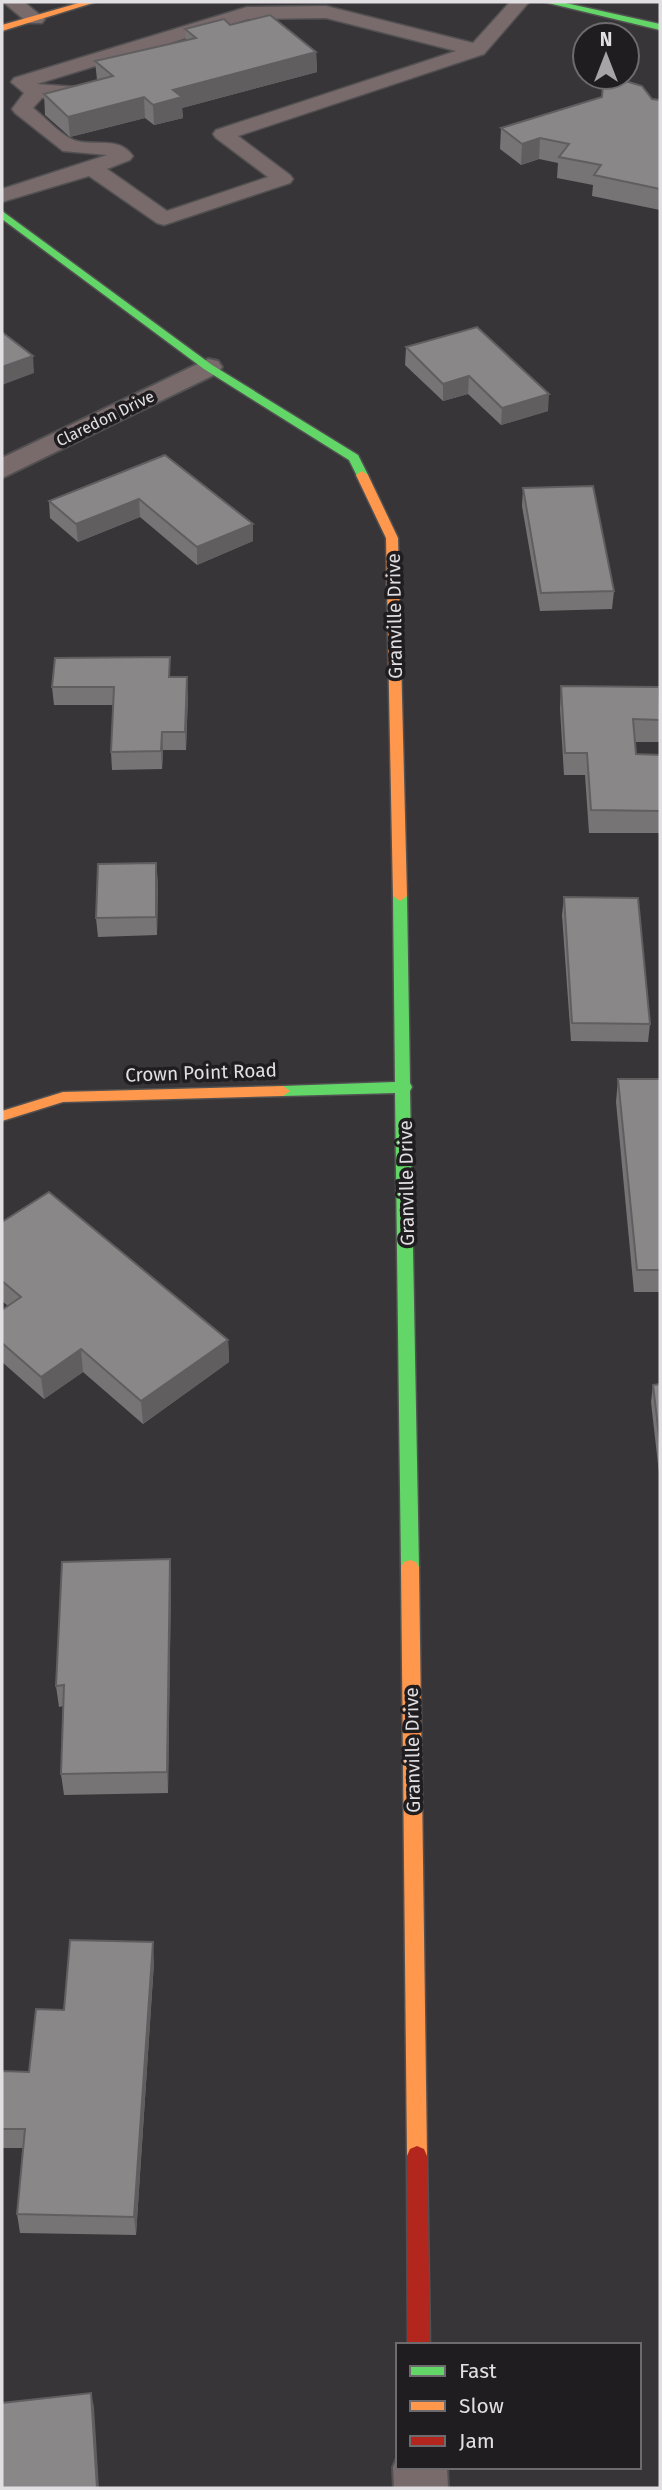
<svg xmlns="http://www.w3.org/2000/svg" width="662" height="2490" font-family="'Fira Sans',sans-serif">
	<rect width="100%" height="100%" fill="#383538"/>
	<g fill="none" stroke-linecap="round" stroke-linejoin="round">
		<g stroke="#525152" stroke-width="3">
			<g id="lane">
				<path d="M3,2H24L45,19L42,23H28Z"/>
				<path d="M510,2H529L484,54L238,136L290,175L293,179L290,183L164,225L157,223L89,176L2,202V189L107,155L63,151L15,113L12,109L24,93L11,82L14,78L247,7L326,6L473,43ZM326,18L456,51L216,130L213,134L216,138L268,177L167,211L107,169L130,160L133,156C119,136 97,146 77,141C63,138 45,117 33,108L42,98L65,97L87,110L97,104L77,87L37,84L248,19Z"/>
			</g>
		</g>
		<g stroke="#525152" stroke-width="4">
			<g id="street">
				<path d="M208,359L218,361L222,367L218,373L2,478V458Z"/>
				<path d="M398,2456V2467H447L448,2488H394L393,2467Z"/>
			</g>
		</g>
		<g stroke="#525152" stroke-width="3">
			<g id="fast">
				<path d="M544,2H561L660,24V30Z"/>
				<path d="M2,211L212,365L358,455L368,475L366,478H358L349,460L204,369L2,219Z"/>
				<path d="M400,891L407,896L410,1083L412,1087L410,1091L419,1567L416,1572L410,1574L404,1572L401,1567L395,1093L283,1096L276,1091L283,1086L395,1082L393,896Z"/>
			</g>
		</g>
		<g stroke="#525152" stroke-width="3">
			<g id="slow">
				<path d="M82,2H96L2,31V25Z"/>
				<path d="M362,471L368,475L398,538L407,896L400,901L393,896L386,538L356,475Z"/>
				<path d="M283,1086L290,1091L283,1096L63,1102L2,1121V1111L63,1092Z"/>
				<path d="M410,1560L416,1562L419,1567L427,2156L424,2163L417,2166L410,2163L407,2156L401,1567L404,1562Z"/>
			</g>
		</g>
		<g stroke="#525152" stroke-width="3">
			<path id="jam" d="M417,2146L424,2149L427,2156L430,2345H408L407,2156L410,2149Z"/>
		</g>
		<use href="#lane" fill="#796a6c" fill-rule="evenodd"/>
		<use href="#street" fill="#796a6c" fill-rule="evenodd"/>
		<use href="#fast" fill="#63d668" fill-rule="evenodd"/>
		<use href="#slow" fill="#ff974d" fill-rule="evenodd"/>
		<use href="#jam" fill="#b3261e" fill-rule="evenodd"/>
	</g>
	<g fill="#777476">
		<path d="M230,25L316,52L317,72L182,108L183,118L154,125L145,118L70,137L45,115L44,94L97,80L95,61L186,41L185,29Z"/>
		<path d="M652,99L660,100V210L592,196L593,185L557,178L558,163L539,159L521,165L500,149L501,128Z"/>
		<path d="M406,347L548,411L501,425L468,394L443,401L405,365Z"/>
		<path d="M165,455L253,541L197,565L140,517L78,542L50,518L49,501Z"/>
		<path d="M523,488L614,591L612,609L540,611L522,506Z"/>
		<path d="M170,677L188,695L186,750H163L162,769L112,770L111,752L113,705H54L52,687Z"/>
		<path d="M561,686L660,701V742H635L636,754L660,755V833H589L585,775H564L560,709Z"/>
		<path d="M158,881L157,935L98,937L96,918Z"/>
		<path d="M564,897L650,1024L648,1042L571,1041L562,915Z"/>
		<path d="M618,1079H660V1292H634L616,1102Z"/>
		<path d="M2,1222L228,1340L229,1362L143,1424L83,1372L44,1399L2,1362V1310L8,1306L2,1301Z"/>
		<path d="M660,1384V1482L651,1402L653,1385Z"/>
		<path d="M170,1559L171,1581L168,1793L64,1795L61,1774L63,1706L59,1707L56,1686Z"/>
		<path d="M154,1962L136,2235L20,2233L17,2214L23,2148H2V2071L29,2072L64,2010Z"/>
	</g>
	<g fill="#615e60">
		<path d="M316,52L317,72L182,108L183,118L154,125L153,105L173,90Z"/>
		<path d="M144,97L145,118L70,137L68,117Z"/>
		<path d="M540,138L539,159L521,165L522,144Z"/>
		<path d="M33,356L34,373L2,385V367Z"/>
		<path d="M469,376L468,394L443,401V384Z"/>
		<path d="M549,394L548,411L501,425L502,408Z"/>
		<path d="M139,499L140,517L78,542L76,524Z"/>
		<path d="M253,524V541L197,565V547Z"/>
		<path d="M187,677L188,695L186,750L185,732Z"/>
		<path d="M162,732L163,750L162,769L161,751Z"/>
		<path d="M156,863L158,881L157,935L156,917Z"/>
		<path d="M228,1340L229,1362L143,1424L141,1401Z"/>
		<path d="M81,1349L83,1372L44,1399L41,1377Z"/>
		<path d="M170,1559L171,1581L168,1793L167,1772Z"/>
		<path d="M153,1942L154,1962L136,2235L134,2217Z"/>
		<path d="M91,2393L94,2407L99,2488H97Z"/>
	</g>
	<g fill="#8a8789" stroke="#615e60" stroke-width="2">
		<path d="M270,15L316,52L173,90L182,97L153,105L144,97L68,117L44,94L113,76L95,61L196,38L185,29L224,19L230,25Z"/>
		<path d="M619,79L642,86L652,99L660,100V189L594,175L601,165L559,157L569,144L540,138L522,144L501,128L602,97L603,85Z"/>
		<path d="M477,327L549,394L502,408L469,376L443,384L406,347Z"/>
		<path d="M2,332L33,356L2,367Z"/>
		<path d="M165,455L253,524L197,547L139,499L76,524L49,501Z"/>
		<path d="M593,486L614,591L541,593L523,488Z"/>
		<path d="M170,657L169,677H187L185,732H162L161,751L111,752L114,687H52L55,658Z"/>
		<path d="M561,686L659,687L660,720L633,719L636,754L660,755V811L591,810L587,753H565Z"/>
		<path d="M156,863V917L96,918L98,864Z"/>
		<path d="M564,897L638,898L650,1024L572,1023Z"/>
		<path d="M618,1079H660V1270H637Z"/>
		<path d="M49,1192L228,1340L141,1401L81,1349L41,1377L2,1343V1310L21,1297L2,1281V1222Z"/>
		<path d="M660,1384V1444L653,1385Z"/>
		<path d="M170,1559L167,1772L61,1774L64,1685L56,1686L62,1562Z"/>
		<path d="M70,1940L153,1942L134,2217L17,2214L25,2129H2V2071L29,2072L36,2009L64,2010Z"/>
		<path d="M91,2393L97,2488H2V2403Z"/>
	</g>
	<g text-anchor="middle" stroke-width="7" stroke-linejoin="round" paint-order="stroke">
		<g font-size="16" fill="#e2dfe2" stroke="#1f1d1f">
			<text transform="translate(105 418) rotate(-26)" y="6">Claredon Drive</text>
		</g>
		<g font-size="19" fill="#e2dfe2" stroke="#1f1d1f">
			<text transform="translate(394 616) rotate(-91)" y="7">Granville Drive</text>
			<text transform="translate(201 1072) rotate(-2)" y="7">Crown Point Road</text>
			<text transform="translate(406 1183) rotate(-91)" y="7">Granville Drive</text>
			<text transform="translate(412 1750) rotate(-91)" y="7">Granville Drive</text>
		</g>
	</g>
	<rect width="662" height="2490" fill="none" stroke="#e2dfe2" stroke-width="7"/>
	<rect x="396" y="2343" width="245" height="126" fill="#1f1d1f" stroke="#6d6b6d" stroke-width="2"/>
	<rect x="410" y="2366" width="35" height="10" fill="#63d668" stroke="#6d6b6d" stroke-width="2"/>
	<text x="459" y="2378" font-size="21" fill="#e2dfe2">Fast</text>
	<rect x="410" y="2401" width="35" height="10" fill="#ff974d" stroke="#6d6b6d" stroke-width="2"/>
	<text x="459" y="2413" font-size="21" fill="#e2dfe2">Slow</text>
	<rect x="410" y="2436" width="35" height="10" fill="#b3261e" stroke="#6d6b6d" stroke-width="2"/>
	<text x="459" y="2448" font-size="21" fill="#e2dfe2">Jam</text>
	<g transform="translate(606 56)"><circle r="33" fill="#1f1d1f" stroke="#6d6b6d" stroke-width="2"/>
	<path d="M0-5L12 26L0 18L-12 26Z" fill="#a6a4a6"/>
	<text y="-10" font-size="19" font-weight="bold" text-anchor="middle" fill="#e2dfe2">N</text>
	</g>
</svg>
